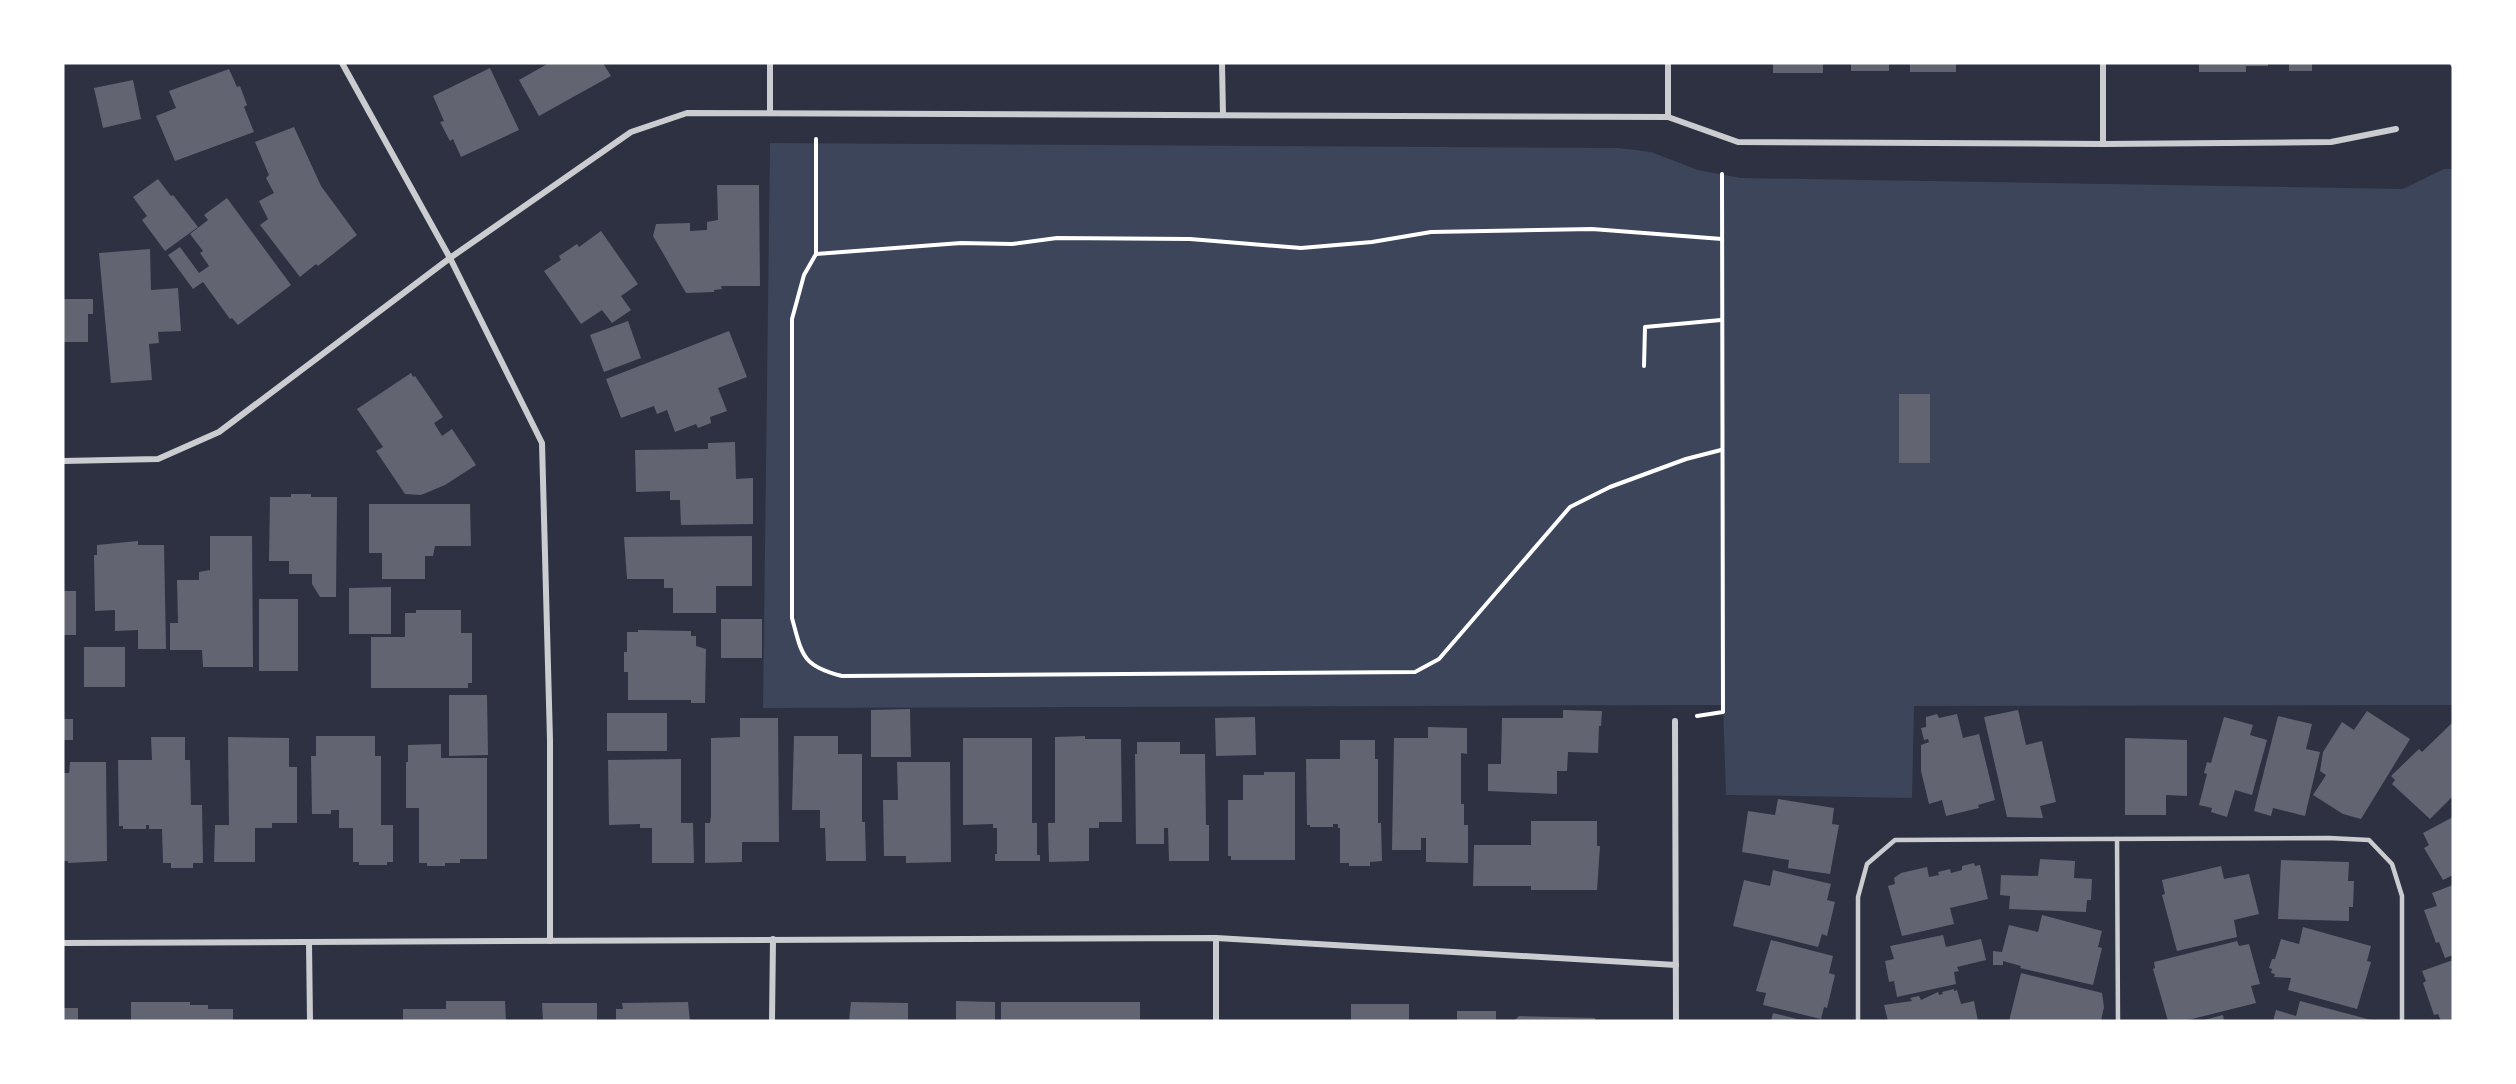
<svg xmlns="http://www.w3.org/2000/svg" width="2516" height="1084" font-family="Georgia,serif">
	<rect width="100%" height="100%" fill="#2d3142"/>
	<path fill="#3c4559" d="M770,143L1619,148L1651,152L1698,170L1741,178L2403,189L2444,169H2453V705L1914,706L1912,798L1726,795L1723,705L763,708Z"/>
	<g fill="#626471">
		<path d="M549,63H603L611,76L539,116L519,80Z"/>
		<rect x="1773" y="63" width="50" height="10"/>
		<rect x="1851" y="63" width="38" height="8"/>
		<rect x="1910" y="63" width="46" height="9"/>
		<path d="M2199,63H2268V66H2246V72H2199Z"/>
		<rect x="2289" y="63" width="23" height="8"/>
		<path d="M490,68L519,130L461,157L453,139L450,141L440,122L444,121L433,96Z"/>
		<path d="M229,69L237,87L240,86L247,105L244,107L254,132L175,161L156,116L176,108L169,91Z"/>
		<path d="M133,80L141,119L103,128L94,88Z"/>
		<path d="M294,127L321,186L357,235L318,266L316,264L300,277L260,225L268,219L259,201L274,193L266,178L269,175L255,142Z"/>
		<path d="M158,179L171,196L173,195L198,227L165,251L142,220L147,216L133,197Z"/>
		<path d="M717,185H759L760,286H721L722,289L714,290V292L686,293L653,236L656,224L690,223V231L707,230V222L718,220Z"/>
		<path d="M227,198L291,285L238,325L232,318L230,319L203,282L193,289L168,255L180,247L199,273L209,266L200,253L203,251L190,234L208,220L204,215Z"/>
		<path d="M601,231L638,284L621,296L631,310L612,323L602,310L581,324L544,271L561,260L559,256L577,244L579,247Z"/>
		<path d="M150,249L151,290L178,288L181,331L158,332L159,343L149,344L152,380L111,383L99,253Z"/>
		<path d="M63,299H93V314H88V342H63Z"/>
		<path d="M628,321L641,358L604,372L590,335Z"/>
		<path d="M729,331L747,377L718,388L727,411L710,417L711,423L698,428L696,424L675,432L667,410L657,414L654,406L621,418L606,379Z"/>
		<path d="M411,373L413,377L415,376L443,417L434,423L442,436L452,429L476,465L445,485L421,495L405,494L376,451L383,447L357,409Z"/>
		<rect x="1899" y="394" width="31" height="69"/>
		<path d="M735,442L736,479L753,478V524L681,525L680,500H670V491L636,492L635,450L708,449V443Z"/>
		<path d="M291,494H311V497H337L336,597H320L312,584V574H289V561H269L270,497H291Z"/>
		<path d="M369,504H470L471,546H435L433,556H425V579H382V553H369Z"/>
		<path d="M210,536H252L253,667H203L202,650H170V623H178L177,580H199V572L210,570Z"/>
		<path d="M752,536V586H716V613H673V588H664V579H627L624,537Z"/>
		<path d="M138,541V545H164L166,649H138V630L115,631V610L95,611L94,555H97V545Z"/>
		<path d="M391,587V634H349V588Z"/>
		<rect x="63" y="591" width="13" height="44"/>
		<rect x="259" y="599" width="39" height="72"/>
		<path d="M416,610H461V633H472V683H468V688H371V637H405V613H416Z"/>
		<rect x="721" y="619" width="41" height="39"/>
		<path d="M638,630L691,631V636H696V646L706,649L705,703H691V700H628V672H624V652H627V632H638Z"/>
		<rect x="84" y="647" width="41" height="40"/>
		<path d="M449,695H487L488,755L449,756Z"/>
		<path d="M910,709L911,757H871V710Z"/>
		<path d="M1563,710L1602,711L1601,726H1599L1598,753L1568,752L1567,771H1557V794L1488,791V764H1501L1502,718H1563Z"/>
		<path d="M2018,710L2026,745L2042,741L2056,802L2040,806L2043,818L2007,817L1984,717Z"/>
		<path d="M2367,711L2410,739L2361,819L2343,814L2313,795L2326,775L2320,771L2323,752L2342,722L2354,730Z"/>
		<rect x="607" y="713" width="60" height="38"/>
		<path d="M1937,714L1939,718L1957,714L1963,738L1979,734L1995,800L1978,805L1979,808L1946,816L1942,800L1929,804L1921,771V745L1929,742L1928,739L1924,740L1921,728L1926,727V717Z"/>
		<path d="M2278,716L2312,724L2306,749L2320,752L2305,816L2273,808L2271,816L2254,811Z"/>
		<path d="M1255,717L1256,755L1216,756L1215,718Z"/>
		<path d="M2224,717L2253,725L2250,735L2267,740L2252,795L2235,790L2227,817L2211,812L2212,808L2199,805L2207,774L2204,773L2207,762L2211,763Z"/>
		<path d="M740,718H778L779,842H742V862L705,863V823H710L711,816V738L740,737Z"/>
		<rect x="63" y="719" width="10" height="21"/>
		<path d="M2453,722V796L2430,819L2392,784L2395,780L2391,776L2419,749L2422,752Z"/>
		<path d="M1428,727L1467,728V754L1461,753V804H1464V825H1468V863L1426,862V838H1421V850H1392L1394,738H1428Z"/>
		<path d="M316,736H375V756H381V825H393V862H387V865H359V862H353V828H339V810H331V814H312L311,756H316Z"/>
		<path d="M794,736H838V754H862V822H865L866,861H826L825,828H820V810H792Z"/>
		<path d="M1085,736V739H1121L1122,822H1099V828H1089V861L1049,862L1048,823H1055V737Z"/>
		<path d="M151,737H185V760H190L191,805H202L203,863H193V868H171V863H163L162,829H149V825H146V829H123V826H119L118,760H152Z"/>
		<path d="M228,737L289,738V767H297V823H272V828H255V862H214L215,825H229Z"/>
		<path d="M963,738H1032V823H1037V855H1040V861H995V854H997V828H993V824L963,825Z"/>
		<path d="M2125,738L2187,740V796L2166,795V815H2125Z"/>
		<path d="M1340,740H1375V759H1378V823H1381L1382,861L1370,862V866H1349V863H1340V828H1338V824H1333V827H1310V825H1307L1306,759H1340Z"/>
		<path d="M1137,742H1180V754H1205L1206,825H1209V861H1169L1168,828H1164V844H1136L1135,754H1137Z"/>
		<path d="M441,744V758H487V859H460V863H445V866H427V863H419V808H406V762H408V745Z"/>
		<path d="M681,759V823H693L694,863H652V828H640V824L609,825L608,760Z"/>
		<path d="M70,762H106L107,861L68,863V861H63V773H69Z"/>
		<path d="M897,762H950L951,862L906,863V856H884L883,800H898Z"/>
		<path d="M1264,772H1295V860H1231V856H1228V800H1243V775H1264Z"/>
		<path d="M1778,799L1834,808L1832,824L1839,825L1830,874L1788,868L1789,860L1742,852L1748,811L1775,815Z"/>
		<path d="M2453,817V875L2443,880L2424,848L2429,845L2423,833Z"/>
		<path d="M1531,821H1597V846H1600L1597,890H1531V886H1473L1474,845H1531Z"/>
		<path d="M2040,859L2075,861L2074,878L2092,879L2091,900H2087L2086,912L2009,909L2010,896L2000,895L2001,875L2038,876Z"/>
		<path d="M2281,860L2349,862L2348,881H2354L2353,907H2349V921L2278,919Z"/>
		<path d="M1974,863L1975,866L1980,865L1988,899L1950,908L1954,924L1902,936L1888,886L1895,884L1894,878L1901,873L1927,867L1929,877L1939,875L1938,872L1950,869L1951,873L1962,870V866Z"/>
		<path d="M2221,866L2224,879L2249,874L2259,914L2234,920L2237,937L2177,951L2162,895L2165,894L2162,880Z"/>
		<path d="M1773,870L1831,884L1827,900L1835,902L1827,936L1822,934L1818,947L1733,926L1744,880L1770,886Z"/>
		<path d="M2453,885V955L2445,958L2439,942L2436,943L2424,910L2437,906L2432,893Z"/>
		<path d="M2042,915L2102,931L2098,947L2102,948L2093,985L2020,968L2021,966L2003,961V965H1993V951L2002,952L2009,925L2038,932Z"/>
		<path d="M2303,927L2371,946L2367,961L2371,962L2357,1009L2288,990L2291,978L2274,977L2275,974L2271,973L2272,969L2269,968L2272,959H2275L2281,939L2299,944Z"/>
		<path d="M1943,935L1946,947L1981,939L1986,960L1957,967L1959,971L1954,972L1956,984L1897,997L1894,981L1889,982L1885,961L1894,959L1890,946Z"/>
		<path d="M1771,940L1833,956L1829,973L1835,975L1827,1008L1824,1007L1821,1019L1763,1005L1766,993L1756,991Z"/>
		<path d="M2237,941L2239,946L2249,944L2260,984L2251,986L2256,1003L2184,1021H2168L2153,969L2155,968L2154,962Z"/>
		<path d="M2453,960V1021H2441L2438,1014L2434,1015L2423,983L2426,981L2422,971Z"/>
		<path d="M2021,973L2102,993L2104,1007L2101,1021H2009Z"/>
		<path d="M1954,989V991L1957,990L1961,1004L1974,1001L1978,1021H1888L1884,1005L1912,1001L1910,998L1919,996L1921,1000L1938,992L1939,995L1943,994L1942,992Z"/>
		<path d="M446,1001H505L506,1021H403V1009H446Z"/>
		<path d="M956,1001L995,1002V1021H956Z"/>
		<path d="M2300,1001L2371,1020V1021H2273L2276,1010L2296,1016Z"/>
		<path d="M131,1002H190V1005H208V1009H233V1021H131Z"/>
		<path d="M688,1002L690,1021H616V1009H623L622,1003Z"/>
		<path d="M851,1002L908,1003V1021H849Z"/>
		<rect x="1001" y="1002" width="139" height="19"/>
		<path d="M542,1003H597V1021H543Z"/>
		<rect x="1351" y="1004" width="58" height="17"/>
		<rect x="63" y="1008" width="15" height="13"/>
		<rect x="1457" y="1011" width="39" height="10"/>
		<path d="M1773,1013L1801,1020V1021H1771Z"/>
		<path d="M2223,1015L2224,1021H2204V1020Z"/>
		<path d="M1519,1016L1595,1018V1021H1514Z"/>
	</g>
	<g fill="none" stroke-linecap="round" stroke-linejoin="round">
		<g stroke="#fff" stroke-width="4">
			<path d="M816,139V254"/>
			<path d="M1644,366L1645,327L1721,320"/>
			<path d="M1721,450L1686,459L1610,487L1570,507L1439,659L1415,672L842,676C802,666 802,655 792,618V319L804,275L816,254L961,243L1012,244L1057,238L1190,239L1301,248L1372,242L1431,232L1592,229L1722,239"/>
			<path d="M1697,716L1723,712L1722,174"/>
		</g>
		<g stroke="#caccd0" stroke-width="4.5">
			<path d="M2452,63L2453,65"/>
			<path d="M2117,839L2118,1021"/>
			<path d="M1858,1021V897L1867,864L1895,840L2329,838L2369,840L2392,864L2402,896V1021"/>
		</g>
		<g stroke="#caccd0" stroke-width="6">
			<path d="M342,63L450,258L542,443L550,740V941"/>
			<path d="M770,63V113"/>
			<path d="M1222,63L1223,115"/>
			<path d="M2103,63V144"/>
			<path d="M1668,117V63"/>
			<path d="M63,461L158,459L219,432L450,258L631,132L687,113L1668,117L1738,142L2103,144L2331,142L2396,129"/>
			<path d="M1675,721L1676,1021"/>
			<path d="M309,942L310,1021"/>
			<path d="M63,943L1216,938L1676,965"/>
			<path d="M772,1021L773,939"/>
			<path d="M1216,1021V938"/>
		</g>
	</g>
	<rect width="2516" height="1084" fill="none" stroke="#ffffff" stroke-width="129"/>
</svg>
